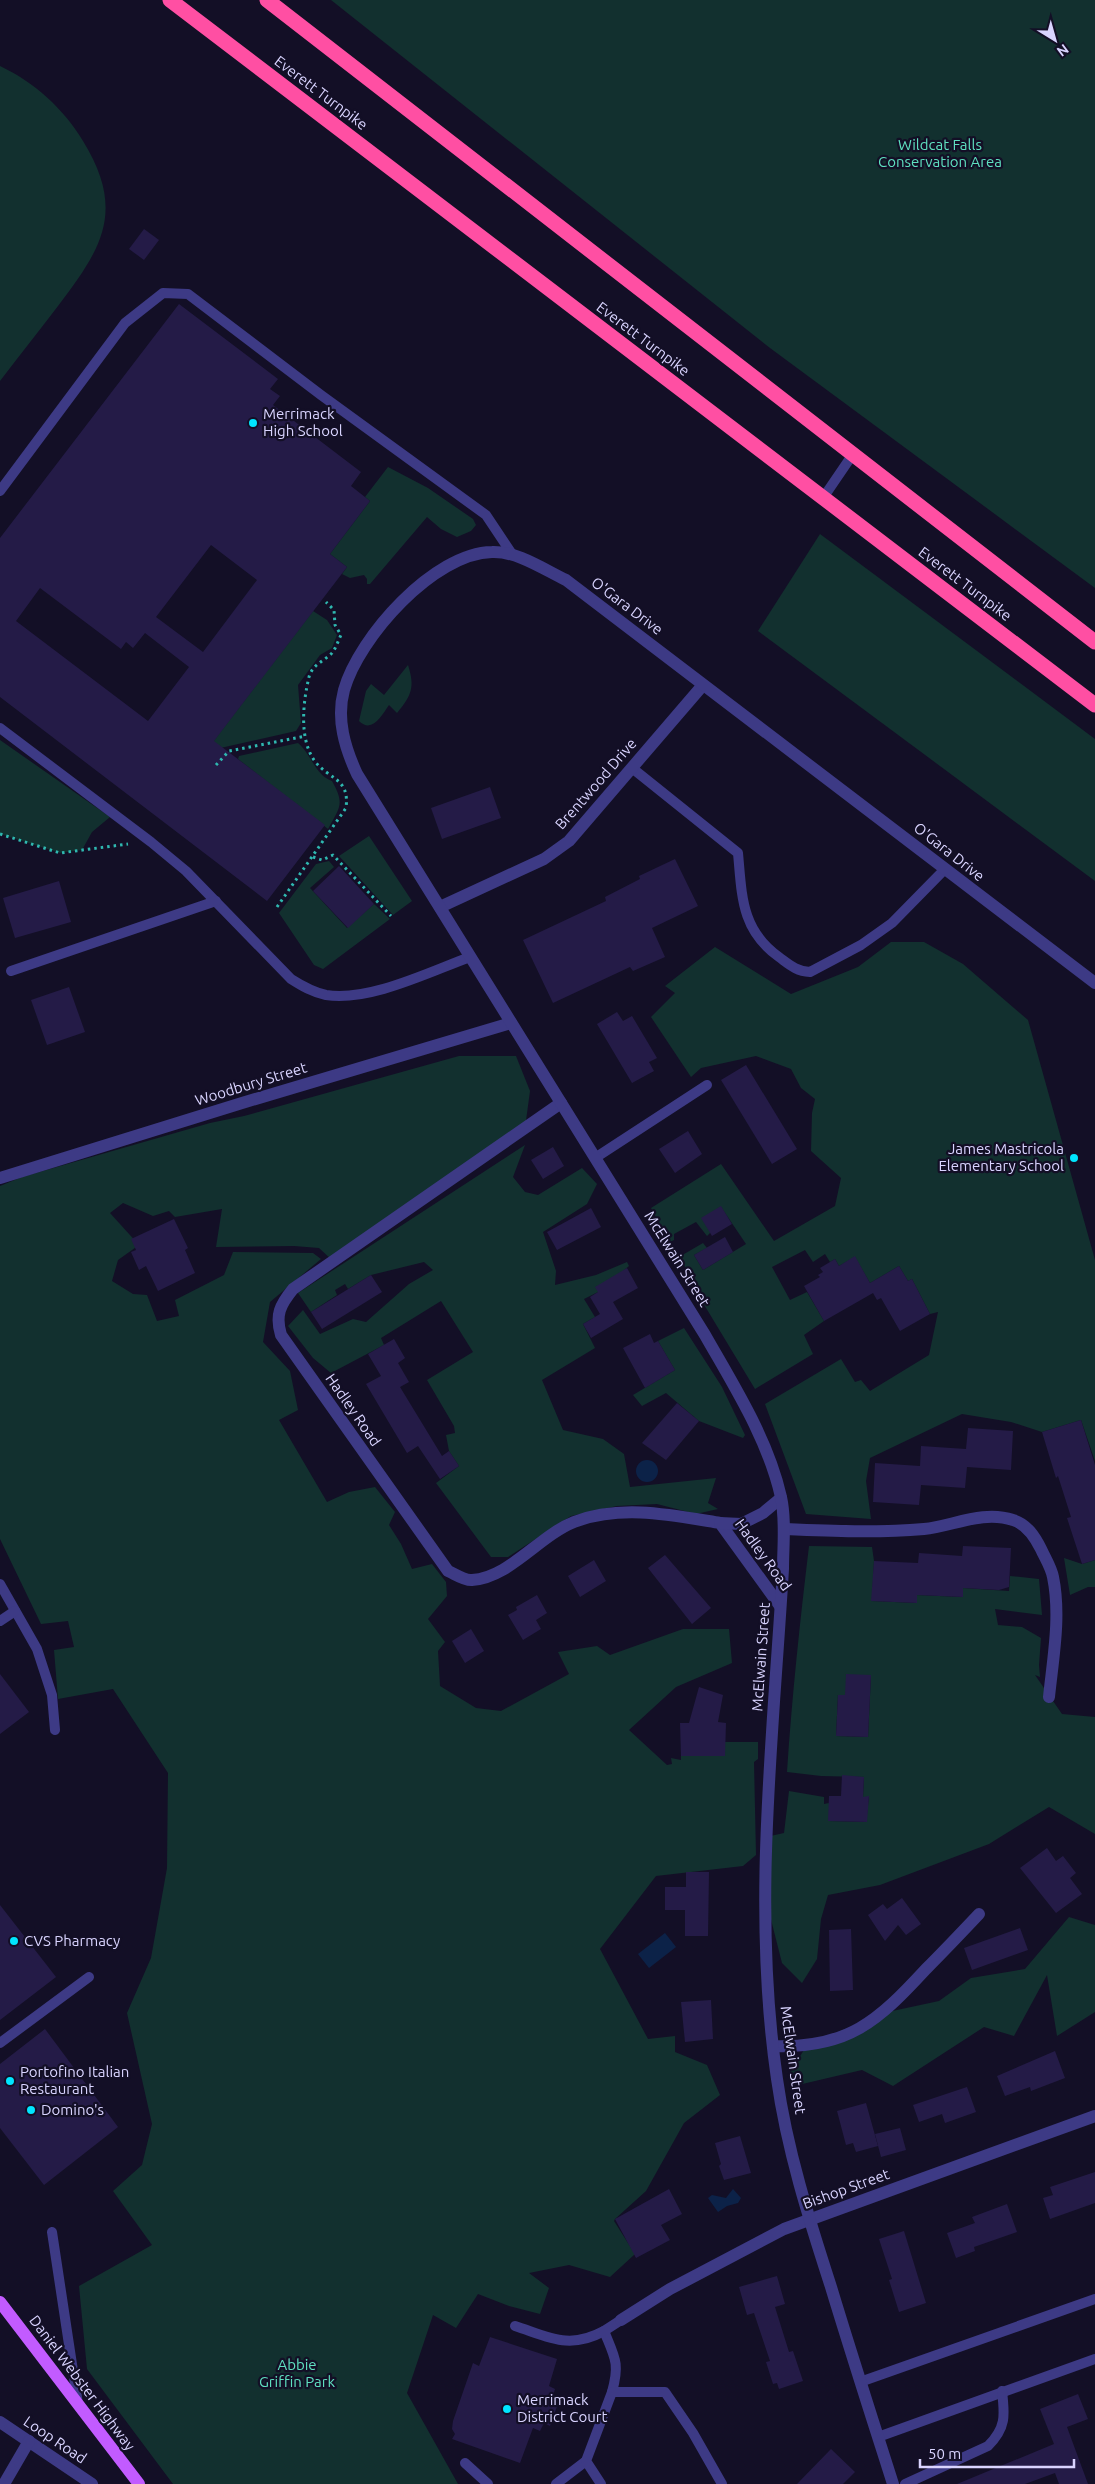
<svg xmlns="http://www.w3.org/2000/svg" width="1095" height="2484" font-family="Ubuntu,sans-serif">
	<rect width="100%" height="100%" fill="#130f26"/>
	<g fill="#12302f" fill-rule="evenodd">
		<path d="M331,0H1095V588L770,348Z"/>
		<path d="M0,66C34,82 64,109 83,141C126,211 102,248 58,306C39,331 19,356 0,381Z"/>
		<path d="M388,467L428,488L473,519L476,525L471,531L457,537L441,529L427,517L370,584H367V579L364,575L350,578L342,574L347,567L330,554L370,501L365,497Z"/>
		<path d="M820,534L1095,739V881L758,631Z"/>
		<path d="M313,611L327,620L337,635L332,648L320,655L298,685L301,723L296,731L216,749L199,760Z"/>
		<path d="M408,665C415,687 412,695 397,713L389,705C382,715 372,734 359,721L366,691L371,684L384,695Z"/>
		<path d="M0,740L110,817L92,832L82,850L60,853L0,834Z"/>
		<path d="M298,743C312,755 315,775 332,781C345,804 340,807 328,829L238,759L239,756Z"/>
		<path d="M369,836L412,901L393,915L339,856Z"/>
		<path d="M329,861L334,867L310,888L347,928L374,904L390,919L323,969L314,965L279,913L316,864Z"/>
		<path d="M891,942H924L963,964L1028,1020L1095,1260V1461L1081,1420L1042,1432L1011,1422L962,1414L870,1458L866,1481L871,1519L806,1514L765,1404L841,1359L855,1382L861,1380L870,1391L929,1355L938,1312L930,1314L912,1279L908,1281L899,1266L870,1283L855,1257L839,1266L835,1259L830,1262L825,1254L813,1262L805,1250L772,1267L790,1300L807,1292L824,1321L804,1335L813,1354L755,1389L697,1293L698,1288L679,1257L703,1243L707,1248L694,1255L703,1270L746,1244L721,1207L710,1233L707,1236L696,1222L674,1234V1240L670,1242L651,1208L721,1164L774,1241L835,1206L841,1178L811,1151L812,1113L815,1099L801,1088L791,1069L756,1056L701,1068L691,1077L651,1017L675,993L665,986L715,947L791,994L858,967Z"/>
		<path d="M459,1056H516L530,1091L525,1128L333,1261L319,1248L294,1246L216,1247L222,1209L175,1217L169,1211L153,1216L123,1203L110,1213L139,1245L118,1260L112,1281L133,1294L147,1295L157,1321L179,1316L175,1300L224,1275L233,1252L313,1253L321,1259L270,1302L263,1342L290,1371L298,1410L279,1420L327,1502L349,1492L375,1487L395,1512L389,1525L401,1544L412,1569L432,1564L446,1582L447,1596L428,1619L445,1642L438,1651L440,1686L476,1708L501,1711L569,1674L558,1652L597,1646L610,1655L683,1629H729L732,1663L676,1687L629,1730L667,1765L672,1764L671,1758L681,1760V1755L725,1756V1742H758V1759L754,1762L756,1855L743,1866L656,1876L600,1949L648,2039L675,2036V2052L707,2065L720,2095L684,2123L646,2191L615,2219L614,2221L635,2254L610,2277L569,2265L529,2273L549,2288L540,2314L509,2306L478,2294L456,2328L433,2315L407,2393L458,2484H173L87,2369L79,2286L152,2245L113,2191L142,2165L152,2124L127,2013L151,1958L167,1868L168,1773L113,1689L58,1699L54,1650L74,1647L68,1621L41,1624L0,1539V1186L22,1177L210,1123L244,1116Z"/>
		<path d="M525,1145L513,1177L525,1192L538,1195L582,1168L597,1184L587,1204L543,1232L556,1271L555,1285L596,1275L627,1262L629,1266L598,1292L584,1299L595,1317L583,1324L595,1348L542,1380L563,1430L603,1439L624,1454L630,1487L716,1478L708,1503L718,1509L696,1514L657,1504L617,1506L571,1516L508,1557H491L436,1483L459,1466L449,1451L446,1435L455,1433L454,1426L427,1380L473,1352L441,1301L381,1338L384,1345L331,1373L313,1358L288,1326L303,1310L320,1334L353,1319L366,1322L409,1284L433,1270L424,1262L371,1275L348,1289L345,1284L335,1290L337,1295L311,1312L298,1293Z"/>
		<path d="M684,1328L722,1387L745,1435L743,1438L699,1421L666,1393L642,1406L633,1395L675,1370L658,1341Z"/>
		<path d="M809,1546L872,1547L874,1561L872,1601L916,1603L917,1595L962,1597L963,1588L1009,1591L1010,1576L1039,1579L1042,1615L995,1609L998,1625L1022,1627L1041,1638L1039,1665L1040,1677L1035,1675L1062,1714L1095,1717V1834L1049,1807L989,1844L880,1885L828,1895L821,1919L817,1959L802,1983L782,1963L763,1888L766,1837L784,1833L789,1791L824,1797V1804L829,1803V1821L866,1822L869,1797H863L864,1777L821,1776L787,1772C792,1696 800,1621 809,1546ZM871,1675L868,1737L836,1736L838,1695H845Z"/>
		<path d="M1064,1558L1082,1564L1095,1560V1587H1088L1070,1595Z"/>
		<path d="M1069,1917L1095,1925V2012L1057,2036L1047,1975L1014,2036L984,2027L893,2086L862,2070L798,2085L789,2074L807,2045L883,2013L939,2001L971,1978L1025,1969Z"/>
	</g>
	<g fill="#0c2248">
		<circle cx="647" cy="1471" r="11"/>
		<path d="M665,1933L676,1947L649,1968L638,1954Z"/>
		<path d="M733,2189L741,2198L738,2203L727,2206L718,2212L708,2198L712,2195L726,2198Z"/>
	</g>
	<g fill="#241b47" fill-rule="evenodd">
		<path d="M144,229L159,240L144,260L129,249Z"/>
		<path d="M179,304L278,379L270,389L280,396L273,405L361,472L351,486L370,501L330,554L347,567L214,741L325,825L267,901L0,697V538ZM211,545L257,580L203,652L156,617ZM40,588L121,649L126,642L133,648L145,633L189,667L148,721L16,621Z"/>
		<path d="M490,787L501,818L442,839L431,808Z"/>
		<path d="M675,859L698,906L652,928L665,957L633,971L630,967L553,1003L523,940L606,901L605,897L640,879L639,876Z"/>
		<path d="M339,866L374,904L348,928L313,891Z"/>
		<path d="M59,881L71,922L15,938L3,898Z"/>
		<path d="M69,987L85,1032L47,1045L31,1000Z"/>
		<path d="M617,1012L623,1021L632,1016L657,1058L649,1062L654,1071L632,1083L597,1024Z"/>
		<path d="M746,1065L797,1149L772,1164L721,1080Z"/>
		<path d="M688,1131L702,1154L675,1173L659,1149Z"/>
		<path d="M553,1147L564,1166L543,1179L531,1160Z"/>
		<path d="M721,1206L732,1224L712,1236L701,1218Z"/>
		<path d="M591,1208L601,1227L557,1250L547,1232Z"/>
		<path d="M174,1219L188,1248L185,1250L195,1273L158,1291L146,1266L139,1270L131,1252L136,1250L131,1239Z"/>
		<path d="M725,1237L733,1252L703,1270L694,1255Z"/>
		<path d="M855,1256L870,1283L899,1266L908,1281L912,1279L930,1314L900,1331L881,1298L877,1300L873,1293L824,1321L804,1286L820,1277L818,1275L823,1272L820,1268L835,1259L839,1266Z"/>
		<path d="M627,1268L638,1288L613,1302L623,1319L591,1338L583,1324L600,1314L590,1297L598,1292L595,1287Z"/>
		<path d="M371,1275L382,1292L322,1329L311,1312Z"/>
		<path d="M650,1334L654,1343L658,1341L675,1370L645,1388L623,1348Z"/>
		<path d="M394,1339L405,1358L398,1363L409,1382L400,1387L442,1456L449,1451L459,1466L440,1479L418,1446L407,1453L366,1384L381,1376L368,1354Z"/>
		<path d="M677,1403L699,1421L666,1460L642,1443Z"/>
		<path d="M1081,1420L1095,1465V1560L1082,1564L1067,1518L1071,1517L1058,1476L1056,1478L1042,1432Z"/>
		<path d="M968,1428L1013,1431L1011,1470L967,1467L965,1488L921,1485L919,1505L873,1502L875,1463L920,1466L921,1446L966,1449Z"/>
		<path d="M963,1546L1011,1548L1009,1587L999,1590L963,1588V1597L917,1595V1603L871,1601L874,1561L918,1563L919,1553L962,1556Z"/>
		<path d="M665,1555L711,1608L692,1624L648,1568Z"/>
		<path d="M594,1560L606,1581L580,1597L568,1576Z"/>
		<path d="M537,1595L547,1613L536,1620L541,1629L523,1640L508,1615L517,1610L516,1607Z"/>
		<path d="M471,1629L484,1651L465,1663L452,1641Z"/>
		<path d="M0,1674L29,1712L0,1734Z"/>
		<path d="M846,1674L871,1675L868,1737L836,1736L838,1695H845Z"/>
		<path d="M699,1687L723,1695L718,1722L726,1723L725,1756H681L680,1723H689Z"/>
		<path d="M842,1775L864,1777L863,1797L869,1796L867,1822L828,1821L829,1796H841Z"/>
		<path d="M1047,1848L1056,1861L1063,1856L1076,1873L1070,1878L1082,1894L1056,1913L1020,1868Z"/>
		<path d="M686,1872H709L708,1936H685V1910H665V1887H686Z"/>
		<path d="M902,1898L921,1924L906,1935L898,1925L885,1941L868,1915L883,1904L887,1909Z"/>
		<path d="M0,1905L56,1977L0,2020Z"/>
		<path d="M1020,1928L1028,1950L972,1970L964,1948Z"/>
		<path d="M851,1929L853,1990L830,1991L829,1930Z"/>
		<path d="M711,2000L713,2039L685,2042L681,2002Z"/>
		<path d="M45,2029L118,2127L44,2185L0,2128V2064Z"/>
		<path d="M1055,2051L1065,2078L1031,2091L1030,2087L1005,2096L997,2076Z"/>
		<path d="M967,2087L976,2112L945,2123L942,2114L919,2122L913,2105Z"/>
		<path d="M866,2103L878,2146L856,2152L853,2143L846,2145L837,2111Z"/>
		<path d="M900,2128L906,2150L881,2157L875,2134Z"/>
		<path d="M740,2136L751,2173L724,2180L719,2166L721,2164L715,2143Z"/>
		<path d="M1095,2172V2203L1050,2219L1043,2198L1053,2195L1050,2187Z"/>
		<path d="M669,2189L682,2214L661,2225L670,2240L636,2258L615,2219Z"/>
		<path d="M1007,2204L1017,2232L974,2247L975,2251L956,2258L947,2233L975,2223L972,2217Z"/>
		<path d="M904,2231L926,2303L899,2312L889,2280L892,2279L879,2239Z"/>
		<path d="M777,2276L785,2304L775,2307L789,2352L793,2351L803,2381L779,2389L777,2383L773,2384L766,2362L770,2361L754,2313L747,2315L739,2287Z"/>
		<path d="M490,2337L557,2359L549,2386L555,2389L553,2396L560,2398L550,2426L544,2423L540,2431L533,2428L520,2463L452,2439L455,2434L452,2429L453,2421L473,2363L479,2366Z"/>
		<path d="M1078,2394L1088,2419L1067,2427L1088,2484H1059L1055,2473L1025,2484H957L1054,2444L1040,2409Z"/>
		<path d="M831,2449L855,2472L843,2484H797Z"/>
	</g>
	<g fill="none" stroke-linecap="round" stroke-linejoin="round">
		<g stroke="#2fb8b0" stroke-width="3" stroke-dasharray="2.5 4" stroke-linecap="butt">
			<path d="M216,765L229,751L306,736"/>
			<path d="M0,834L60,853L128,844"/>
			<path d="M313,857L322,860L333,855L391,916"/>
			<path d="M277,907L346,808C350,777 328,780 314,760C299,738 303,702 309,677C312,665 324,661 332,653C336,648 338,641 341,635L335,625L334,610L326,602"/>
		</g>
		<g stroke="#3d3a85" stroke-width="10">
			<path d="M0,491L125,323L163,293L188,294L321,395L486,515L512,554"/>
			<path d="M823,498L853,454"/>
			<path d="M0,728L151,842L186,871L291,979C302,986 312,992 326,995C369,1002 429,972 470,957"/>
			<path d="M632,768L738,853C742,896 741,930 779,957C790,965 796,971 810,972L861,945L892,923L945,869"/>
			<path d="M11,971L216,901"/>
			<path d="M595,1158L707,1085"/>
			<path d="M0,1584L37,1649L52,1695L55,1730"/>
			<path d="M0,1621L15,1611"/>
			<path d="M0,2043L89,1977"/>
			<path d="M52,2232L78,2404"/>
			<path d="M515,2326C549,2337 569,2350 604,2331"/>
			<path d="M860,2382L1095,2299"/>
			<path d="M612,2392C620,2363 615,2358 604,2331L621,2320"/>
			<path d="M878,2437L1095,2359"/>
			<path d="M465,2463L488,2484"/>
			<path d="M556,2484L586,2461"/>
			<path d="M601,2484L586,2461L612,2392H665L693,2433L722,2484"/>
			<path d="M905,2484L988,2446C1006,2428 1005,2416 1002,2391"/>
		</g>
		<g stroke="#3d3a85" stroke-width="12">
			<path d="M440,907L544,859L569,841L703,685"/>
			<path d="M561,1103L293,1289C280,1305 275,1315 281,1335L448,1571C455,1574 465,1581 472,1580C509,1578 539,1536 574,1522C621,1504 672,1515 720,1523L780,1606"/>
			<path d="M0,1178L242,1103L511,1023"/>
			<path d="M720,1523L741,1524L763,1513L781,1498"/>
			<path d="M784,1529C831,1531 877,1533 924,1529C953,1526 983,1510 1013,1520C1027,1524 1035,1537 1041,1549C1045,1558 1051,1567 1053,1577C1061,1616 1053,1658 1049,1697"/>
			<path d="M773,2046C848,2049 878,2021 926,1969C944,1951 962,1932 979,1914"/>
			<path d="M621,2320L670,2289L784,2229L1095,2116"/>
			<path d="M0,2422L92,2484"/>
			<path d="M4,2484L29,2441"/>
			<path d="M893,2484C872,2418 851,2353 831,2287C809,2219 787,2150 777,2079C752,1909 773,1739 783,1569C783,1546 786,1520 781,1497C768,1439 734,1386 705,1335L357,774C345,748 336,719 344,690C359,637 434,553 492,552C517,551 543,569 566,580L1095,983"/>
		</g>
		<path stroke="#c25bff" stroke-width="12" d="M0,2302L139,2484"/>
		<g stroke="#ff4fa3" stroke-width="15">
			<path d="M170,0L1095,705"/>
			<path d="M267,0L1095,642"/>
		</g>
	</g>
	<g fill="#00e5ff" stroke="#130f26" stroke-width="2">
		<circle cx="253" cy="423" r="5"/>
		<circle cx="1074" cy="1158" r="5"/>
		<circle cx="14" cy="1941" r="5"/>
		<circle cx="10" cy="2081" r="5"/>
		<circle cx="31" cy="2110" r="5"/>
		<circle cx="507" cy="2409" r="5"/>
	</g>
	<g text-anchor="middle" stroke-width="4.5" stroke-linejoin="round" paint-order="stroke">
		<g font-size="15" fill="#d9d4ff" stroke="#130f26">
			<text transform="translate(321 93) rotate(37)" y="5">Everett Turnpike</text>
			<text transform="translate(643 339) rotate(37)" y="5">Everett Turnpike</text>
			<text transform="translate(965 584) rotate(37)" y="5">Everett Turnpike</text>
			<text transform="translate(627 606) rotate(37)" y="5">O'Gara Drive</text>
			<text transform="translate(596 784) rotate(-49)" y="5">Brentwood Drive</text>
			<text transform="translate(949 852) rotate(38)" y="5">O'Gara Drive</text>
			<text transform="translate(251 1084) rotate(-17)" y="5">Woodbury Street</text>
			<text transform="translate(677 1259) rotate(58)" y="5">McElwain Street</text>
			<text transform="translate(353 1410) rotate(55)" y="5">Hadley Road</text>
			<text transform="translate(763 1555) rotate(54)" y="5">Hadley Road</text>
			<text transform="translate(761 1657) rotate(-86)" y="5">McElwain Street</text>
			<text transform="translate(793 2060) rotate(82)" y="5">McElwain Street</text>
			<text transform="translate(846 2189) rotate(-20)" y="5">Bishop Street</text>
			<text transform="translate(82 2383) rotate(53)" y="5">Daniel Webster Highway</text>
			<text transform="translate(55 2440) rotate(34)" y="5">Loop Road</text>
		</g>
		<g font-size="15" fill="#5fe0c0" stroke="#130f26">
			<text x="940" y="150">Wildcat Falls<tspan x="940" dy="17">Conservation Area</tspan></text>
			<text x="297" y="2370">Abbie<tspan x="297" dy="17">Griffin Park</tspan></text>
		</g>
		<g font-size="15" fill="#d9d4ff" stroke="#130f26" text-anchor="start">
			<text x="263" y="419">Merrimack<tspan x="263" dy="17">High School</tspan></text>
			<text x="1064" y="1154" text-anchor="end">James Mastricola<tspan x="1064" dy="17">Elementary School</tspan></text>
			<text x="24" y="1946">CVS Pharmacy</text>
			<text x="20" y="2077">Portofino Italian<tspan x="20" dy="17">Restaurant</tspan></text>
			<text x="41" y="2115">Domino's</text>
			<text x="517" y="2405">Merrimack<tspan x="517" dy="17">District Court</tspan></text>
		</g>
	</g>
	<g transform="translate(1055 40) rotate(143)" stroke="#130f26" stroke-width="4" paint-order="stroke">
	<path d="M0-4L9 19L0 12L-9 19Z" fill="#d9d4ff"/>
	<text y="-8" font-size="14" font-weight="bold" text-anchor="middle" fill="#d9d4ff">N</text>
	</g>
	<path d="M920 2459v8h154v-8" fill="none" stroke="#d9d4ff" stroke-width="2.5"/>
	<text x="928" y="2459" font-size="15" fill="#d9d4ff" stroke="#130f26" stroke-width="4" paint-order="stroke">50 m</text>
</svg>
